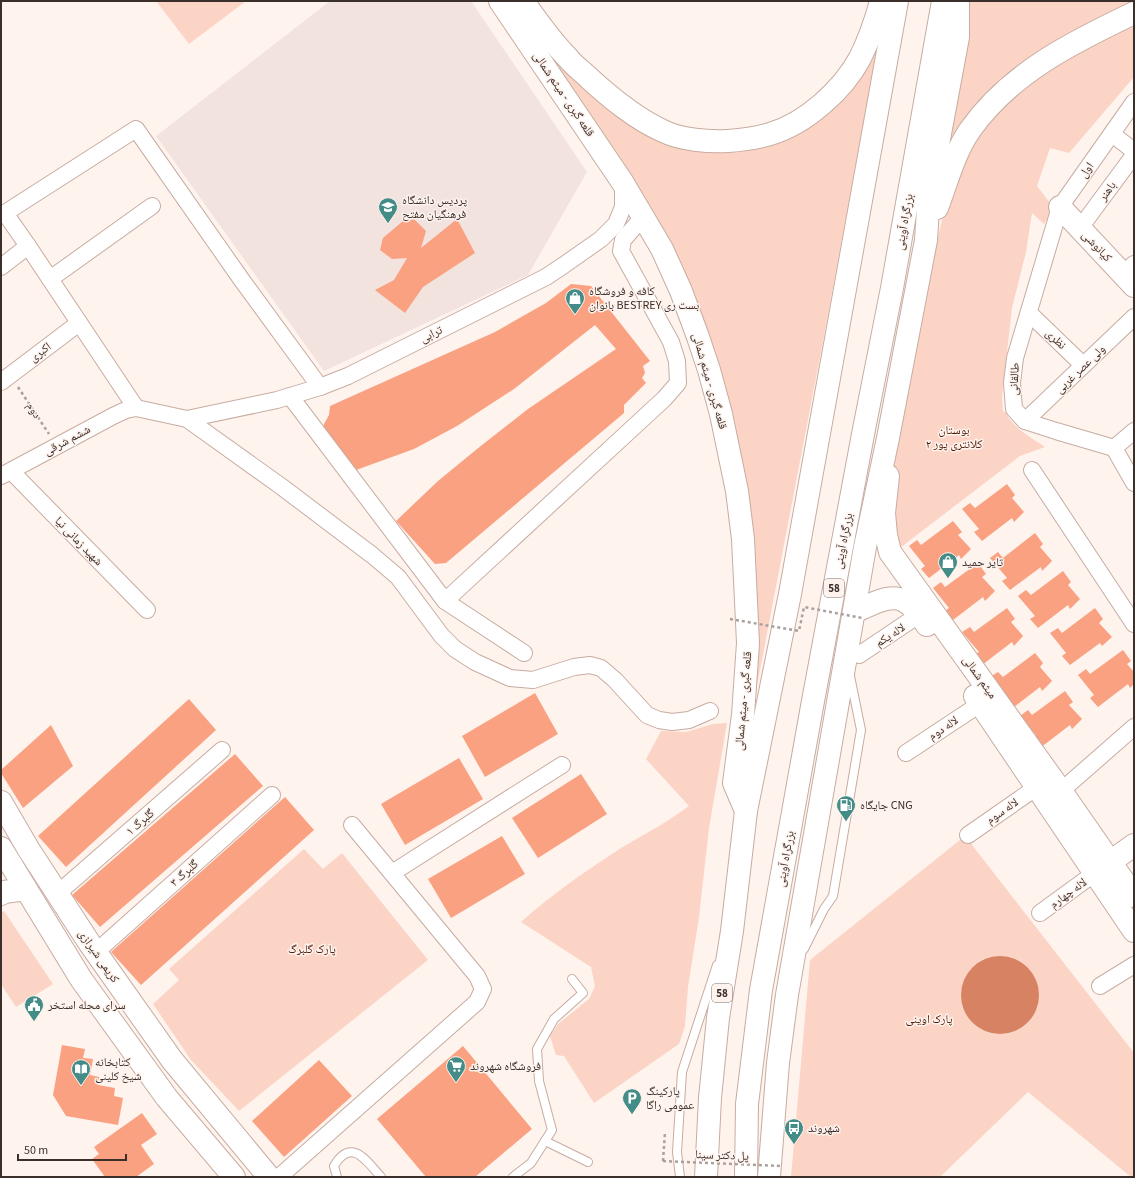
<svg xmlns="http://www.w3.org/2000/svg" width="1135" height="1178" font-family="'Source Sans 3','Noto Naskh Arabic',sans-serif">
	<rect width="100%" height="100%" fill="#fff3ee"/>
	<path fill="#f2e3de" d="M330,1H471L587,172L528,275L324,371L156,136Z"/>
	<g fill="#fbd4c6">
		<path d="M156,1H246L189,44Z"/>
		<path d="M886,1L824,336L750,722L722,382L542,44L671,141L806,124Z"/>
		<path d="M966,1H1134V5L1096,23L942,154Z"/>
		<path d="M1134,21V77L1069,153L1050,148L1037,186L1054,208L1044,224L1032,213L1026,252L1012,308L1002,397L1003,411L1006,413C1013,428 1031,437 1045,447L1020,456L896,551L892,481L896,453L932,261L943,216L949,194L976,137L1027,80Z"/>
		<path d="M727,723L709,828L699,917L688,987L685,1026L679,1044L594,1103L564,1056L556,1055L550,1036L558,1024L589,999L595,986L591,967L521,922C552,894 591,867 626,845C647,833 669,821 689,806L646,759L661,731L686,732L713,724Z"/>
		<path d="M965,836L1134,1053V1177H1131L1028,1092L940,1177H791L810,960Z"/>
		<path d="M304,849L323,869L342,853L428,960L239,1111L191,1060L153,1004L179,980L169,969Z"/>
		<path d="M4,911L53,984L16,1007L1,984V913Z"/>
	</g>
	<circle fill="#d68263" cx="1000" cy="995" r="39"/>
	<g fill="#f9a181">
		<path d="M414,219L426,231L421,248L457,219L475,253L423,287L405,313L375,290L394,280L407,258L392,259L380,250L383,238L403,221Z"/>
		<path d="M571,284L591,286L650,361L643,366L645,373L642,378L646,383L624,405V413L446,563L435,564L396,521L438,481L477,449L528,409L616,349L595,325L514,389L457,426L414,449L356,470L323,430L324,424L329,415L330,406L495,332L546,303Z"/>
		<path d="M1007,484L1015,495L1012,498L1024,512L1014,522L1012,518L982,541L974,532L979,529L962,509L970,503L975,508Z"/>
		<path d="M953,521L962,532L958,535L971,549L961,559L959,555L929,578L921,569L925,566L909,546L917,540L921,545Z"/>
		<path d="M1035,533L1043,544L1040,547L1052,561L1042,571L1041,567L1010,590L1002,581L1007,578L990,558L998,552L1003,558Z"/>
		<path d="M978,563L986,574L982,577L995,591L985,601L983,597L953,620L945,611L949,608L933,588L941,582L945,587Z"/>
		<path d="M1063,571L1071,582L1068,585L1080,599L1070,609L1068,605L1038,628L1030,619L1035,616L1018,596L1026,590L1031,595Z"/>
		<path d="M1007,608L1015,619L1011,622L1023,636L1014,646L1012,642L982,665L974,655L979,652L962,632L970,627L974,632Z"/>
		<path d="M1095,608L1103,619L1099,623L1112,637L1102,646L1100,643L1070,665L1062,656L1066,653L1050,633L1058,628L1062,633Z"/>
		<path d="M1123,650L1131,661L1127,664L1134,672V684L1130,688L1128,684L1098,707L1090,698L1094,695L1078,675L1086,669L1090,674Z"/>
		<path d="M1035,653L1043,663L1040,667L1052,681L1042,691L1040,687L1010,710L990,677L998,672L1003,677Z"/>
		<path d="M1065,691L1073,702L1069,705L1082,719L1072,729L1070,725L1040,748L1032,739L1036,735L1020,716L1028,710L1032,715Z"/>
		<path d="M535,693L558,734L485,777L462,736Z"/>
		<path d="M189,699L216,730L66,867L38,836Z"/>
		<path d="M51,725L73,766L23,808L1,773V770Z"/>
		<path d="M235,754L263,786L100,927L72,895Z"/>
		<path d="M459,758L483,799L405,845L381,804Z"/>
		<path d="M581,774L607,814L538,858L512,818Z"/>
		<path d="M285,797L314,830L141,985L111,952Z"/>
		<path d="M502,836L525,874L451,918L428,879Z"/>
		<path d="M62,1045L85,1049L83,1058L93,1059L90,1075L99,1077L98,1085L115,1088L114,1096L123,1098L118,1125L66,1116L53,1095Z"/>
		<path d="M463,1046L532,1129L475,1177H426L377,1119Z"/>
		<path d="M319,1060L352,1096L284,1157L252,1121Z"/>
		<path d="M142,1113L157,1134L141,1145L154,1164L136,1177H105L92,1159L99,1154L94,1147Z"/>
	</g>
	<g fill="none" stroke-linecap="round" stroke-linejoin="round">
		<g stroke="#c7aca1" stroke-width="10">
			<g id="lane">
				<path d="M804,949L824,909L833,896L861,730L850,676"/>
				<path d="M545,1141L588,1162"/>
				<path d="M337,1177L334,1166C351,1137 366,1160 381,1177"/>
				<path d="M513,1177L531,1163L552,1130L539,1081L537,1049L554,1019L583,993L572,979"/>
				<path d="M680,1177L677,1152L682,1072L717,965"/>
			</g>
		</g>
		<g stroke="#c7aca1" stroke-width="18">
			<g id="street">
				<path d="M1134,102L1060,207L1015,358L1012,383L1014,409L1025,421L1056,431L1114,448L1134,483"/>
				<path d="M1112,134L1134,151"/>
				<path d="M1080,228L1134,155"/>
				<path d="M1,267L28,246"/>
				<path d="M1123,274L1134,264"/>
				<path d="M50,279L152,206"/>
				<path d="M1029,313L1083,365"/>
				<path d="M1,382L79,323"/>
				<path d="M290,396L445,601L524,653"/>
				<path d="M136,408L28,246L5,213L136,129L241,279L320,387"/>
				<path d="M187,419L277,400L320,387L348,376L546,277L564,265L601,239L616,224L623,207V183"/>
				<path d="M1025,421L1134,317"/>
				<path d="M1114,448L1134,431"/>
				<path d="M1032,470L1134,624"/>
				<path d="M11,471L147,610"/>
				<path d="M1,476L113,416L126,410L136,408L187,419L282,487L372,555L398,577L441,635L455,649L475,662L510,678L533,680L574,667L590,665L601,668L615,680L647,715L659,720L672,722L689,720L710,711"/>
				<path d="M445,601L664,399L678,383L677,361L671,342L621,251L623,240L643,217"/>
				<path d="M859,655L920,614"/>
				<path d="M906,753L980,704"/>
				<path d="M1061,791L1134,727"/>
				<path d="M968,835L1037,787"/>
				<path d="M392,873L562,765"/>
				<path d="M57,894L222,750"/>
				<path d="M1040,913L1095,873"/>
				<path d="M96,952L272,795"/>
				<path d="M1100,986L1134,965"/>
				<path d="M279,1177L477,1002L483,989L477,976L352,825"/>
			</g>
		</g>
		<g stroke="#c7aca1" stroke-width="24">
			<g id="secondary">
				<path d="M500,1L623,183L662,249L681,291L698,337L709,370L721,414L737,491L743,539L748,643L743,715L734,783L746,811"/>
				<path d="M523,1C537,21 551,41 568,58C574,66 583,72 590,79C612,99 636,119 663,131C681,140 709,142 728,141C742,140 757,138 770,134C805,124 843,90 860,58C869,40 876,20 881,1"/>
				<path d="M1060,207L1134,286"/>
				<path d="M888,476L884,513L886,535L890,552L1061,791L1134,896"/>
				<path d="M854,612C891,595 902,588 927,625"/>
				<path d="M975,696L1134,931"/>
				<path d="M1,802L29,850L90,944L172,1060L269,1177"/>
				<path d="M1,848L81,979L167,1098L234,1177"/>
				<path d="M1099,870L1134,845"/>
				<path d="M1,894L4,892L26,889"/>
			</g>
		</g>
		<g stroke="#c7aca1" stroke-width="24">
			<g id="highway">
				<path d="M937,208C947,182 954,153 970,130C1010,73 1073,42 1134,13"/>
				<path d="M706,1177L710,1098L718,1018L732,931L746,811L790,594L897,1"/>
				<path d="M746,1177L747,1104L761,990L813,701L864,429L892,288L943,1"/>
				<path d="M769,1177L778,1063L787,995L865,547L888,438L926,240L929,193L958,37V1"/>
			</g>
		</g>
		<g stroke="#aca09c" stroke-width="2.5" stroke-dasharray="3 3" stroke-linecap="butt">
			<path d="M18,387L49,434"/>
			<path d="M663,1161L665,1132"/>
		</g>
		<use href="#lane" stroke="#fff" stroke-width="8"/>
		<use href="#street" stroke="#fff" stroke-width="16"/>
		<use href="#secondary" stroke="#fff" stroke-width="22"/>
		<use href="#highway" stroke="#fff" stroke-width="22"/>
		<g stroke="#aca09c" stroke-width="2.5" stroke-dasharray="3 3" stroke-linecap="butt">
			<path d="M730,619L799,631L804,607L862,618"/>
			<path d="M663,1161L780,1166"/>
		</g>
	</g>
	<defs>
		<g id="university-pin" transform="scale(1)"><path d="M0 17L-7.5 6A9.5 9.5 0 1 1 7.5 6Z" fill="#448c88" stroke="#fff3ee"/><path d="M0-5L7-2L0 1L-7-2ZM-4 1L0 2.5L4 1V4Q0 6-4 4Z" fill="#fff"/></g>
		<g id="shop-pin" transform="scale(1)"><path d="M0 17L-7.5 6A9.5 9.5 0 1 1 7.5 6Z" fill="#448c88" stroke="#fff3ee"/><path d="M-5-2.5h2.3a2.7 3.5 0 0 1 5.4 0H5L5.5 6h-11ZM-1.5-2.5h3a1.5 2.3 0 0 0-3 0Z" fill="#fff"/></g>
		<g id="fuel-pin" transform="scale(1)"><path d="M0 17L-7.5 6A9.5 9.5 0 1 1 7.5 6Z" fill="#448c88" stroke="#fff3ee"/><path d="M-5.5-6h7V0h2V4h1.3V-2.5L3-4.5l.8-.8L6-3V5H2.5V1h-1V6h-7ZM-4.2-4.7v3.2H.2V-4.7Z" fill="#fff"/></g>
		<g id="civic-pin" transform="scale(1)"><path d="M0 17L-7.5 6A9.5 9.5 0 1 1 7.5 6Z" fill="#448c88" stroke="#fff3ee"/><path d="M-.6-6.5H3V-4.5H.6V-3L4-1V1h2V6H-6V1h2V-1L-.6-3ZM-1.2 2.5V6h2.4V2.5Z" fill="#fff"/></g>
		<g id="supermarket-pin" transform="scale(1)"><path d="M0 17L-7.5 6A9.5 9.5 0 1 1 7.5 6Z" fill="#448c88" stroke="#fff3ee"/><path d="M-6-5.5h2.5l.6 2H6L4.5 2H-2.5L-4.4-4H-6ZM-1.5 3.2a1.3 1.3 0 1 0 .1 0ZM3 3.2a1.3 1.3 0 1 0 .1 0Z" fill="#fff"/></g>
		<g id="library-pin" transform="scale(1)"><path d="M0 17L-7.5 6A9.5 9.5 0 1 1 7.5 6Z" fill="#448c88" stroke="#fff3ee"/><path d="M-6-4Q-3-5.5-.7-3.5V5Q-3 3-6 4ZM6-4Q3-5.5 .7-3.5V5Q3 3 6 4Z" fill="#fff"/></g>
		<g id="parking-pin" transform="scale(1)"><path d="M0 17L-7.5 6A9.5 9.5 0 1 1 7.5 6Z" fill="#448c88" stroke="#fff3ee"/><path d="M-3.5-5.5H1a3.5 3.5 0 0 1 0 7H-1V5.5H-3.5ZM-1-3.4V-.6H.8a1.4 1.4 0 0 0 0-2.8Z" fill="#fff"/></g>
		<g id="bus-pin" transform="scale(1)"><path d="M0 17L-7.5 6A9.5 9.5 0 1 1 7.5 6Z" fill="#448c88" stroke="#fff3ee"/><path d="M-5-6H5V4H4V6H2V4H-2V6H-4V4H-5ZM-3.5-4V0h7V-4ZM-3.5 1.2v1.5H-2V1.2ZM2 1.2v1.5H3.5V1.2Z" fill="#fff"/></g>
	</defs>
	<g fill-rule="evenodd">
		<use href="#university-pin" x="388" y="207"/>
		<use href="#shop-pin" x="575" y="298"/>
		<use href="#shop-pin" x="948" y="562"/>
		<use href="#fuel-pin" x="846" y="805"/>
		<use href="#civic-pin" x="34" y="1005"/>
		<use href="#supermarket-pin" x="456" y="1066"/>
		<use href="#library-pin" x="81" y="1069"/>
		<use href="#parking-pin" x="632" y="1098"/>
		<use href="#bus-pin" x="794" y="1128"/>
	</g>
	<g text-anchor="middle" stroke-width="3" stroke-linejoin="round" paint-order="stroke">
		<g fill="#fff3ee" stroke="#756a66" stroke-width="1">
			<rect x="824" y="579" width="20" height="18" rx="3"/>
			<rect x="712" y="984" width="20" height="18" rx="3"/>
		</g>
		<g font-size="11" font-weight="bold" fill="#3a2f2b">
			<text x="834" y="592">58</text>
			<text x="722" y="997">58</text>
		</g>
		<g font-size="12" fill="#3a2f2b" stroke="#fff3ee">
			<text transform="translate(564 94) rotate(56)" y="4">قلعه گبری - میثم شمالی</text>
			<text transform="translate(1086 170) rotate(-54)" y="4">اول</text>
			<text transform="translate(1107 191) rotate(-54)" y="4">باهنر</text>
			<text transform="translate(904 222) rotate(-80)" y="4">بزرگراه آوینی</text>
			<text transform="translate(1097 246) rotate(47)" y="4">کیانوشی</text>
			<text transform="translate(431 334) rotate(-27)" y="4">ترابی</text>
			<text transform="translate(1056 339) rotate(44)" y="4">نظری</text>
			<text transform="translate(40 352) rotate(-37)" y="4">اکبری</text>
			<text transform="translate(1080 369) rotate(-44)" y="4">ولی عصر غربی</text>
			<text transform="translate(1014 379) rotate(-87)" y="4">طالقانی</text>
			<text transform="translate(710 381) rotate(74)" y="4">قلعه گبری - میثم شمالی</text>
			<text transform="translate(34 410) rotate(57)" y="4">دوم</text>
			<text transform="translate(67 440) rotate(-28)" y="4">ششم شرقی</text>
			<text transform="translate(79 541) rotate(46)" y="4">شهید زمانی نیا</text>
			<text transform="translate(843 541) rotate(-79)" y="4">بزرگراه آوینی</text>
			<text transform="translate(890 635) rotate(-33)" y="4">لاله یکم</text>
			<text transform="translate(980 677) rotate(54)" y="4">میثم شمالی</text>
			<text transform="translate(743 701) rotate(-85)" y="4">قلعه گبری - میثم شمالی</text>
			<text transform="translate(943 728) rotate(-34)" y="4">لاله دوم</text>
			<text transform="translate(1002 811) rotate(-35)" y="4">لاله سوم</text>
			<text transform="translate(140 822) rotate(-41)" y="4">گلبرگ ۱</text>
			<text transform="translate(785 859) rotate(-80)" y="4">بزرگراه آوینی</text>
			<text transform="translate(184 873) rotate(-42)" y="4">گلبرگ ۳</text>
			<text transform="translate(1068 893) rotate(-36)" y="4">لاله چهارم</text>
			<text transform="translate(99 956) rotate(55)" y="4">کریمی شیرازی</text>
			<text transform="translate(722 1155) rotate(2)" y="4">پل دکتر سینا</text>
		</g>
		<g font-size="12" fill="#3a2f2b" stroke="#fff3ee" text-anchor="start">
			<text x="402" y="204">پردیس دانشگاه<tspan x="402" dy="14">فرهنگیان مفتح</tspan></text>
			<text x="589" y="295">کافه و فروشگاه<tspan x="589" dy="14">بانوان BESTREY بست ری</tspan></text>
			<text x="962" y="566">تایر حمید</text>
			<text x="860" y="809">جایگاه CNG</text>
			<text x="48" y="1009">سرای محله استخر</text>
			<text x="95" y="1066">کتابخانه<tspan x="95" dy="14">شیخ کلینی</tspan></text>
			<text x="470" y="1070">فروشگاه شهروند</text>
			<text x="646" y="1095">پارکینگ<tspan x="646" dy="14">عمومی راگا</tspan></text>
			<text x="808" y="1132">شهروند</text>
		</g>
		<g font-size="12" fill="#4f1a04" stroke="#fff3ee">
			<text x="954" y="434">بوستان<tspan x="954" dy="14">کلانتری پور ۲</tspan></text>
			<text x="312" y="953">پارک گلبرگ</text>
			<text x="929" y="1023">پارک اوینی</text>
		</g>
	</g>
	<rect width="1135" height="1178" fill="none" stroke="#3a2f2b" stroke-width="4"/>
	<path d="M18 1154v6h108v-6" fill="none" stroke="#3a2f2b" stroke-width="2"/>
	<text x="24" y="1154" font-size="12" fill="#3a2f2b" stroke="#fff3ee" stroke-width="3" paint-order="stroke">50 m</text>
</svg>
